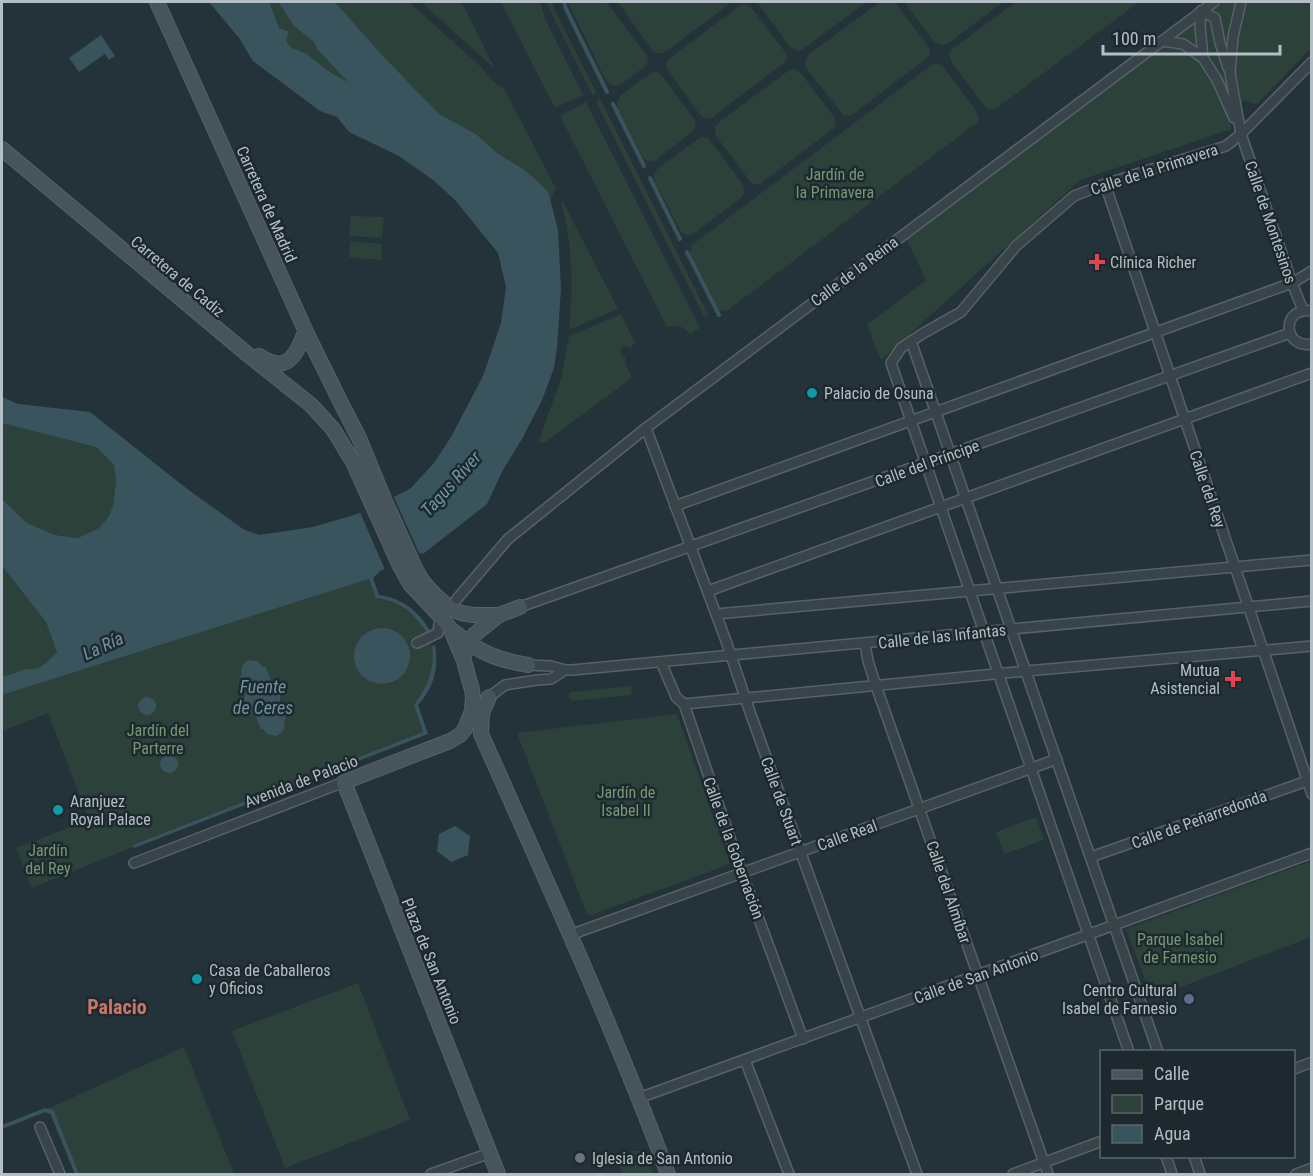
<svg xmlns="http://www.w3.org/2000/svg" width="1313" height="1176" font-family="'Roboto Condensed',sans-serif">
	<rect width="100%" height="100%" fill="#243339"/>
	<g fill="#2c413a">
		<path d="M269,2L279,3L294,26L314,42L317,49L350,84L331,73L307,54L290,47L279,28Z"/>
		<path d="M335,2H409L481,67L494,82L504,88L556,189L554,191L551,201L548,191L526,171L497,153L476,134L439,114L382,55Z"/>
		<path d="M421,2L462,3L495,69L494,68Z"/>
		<path d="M501,2H540L546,21L583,95L555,108Z"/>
		<path d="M547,2H552L554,9L596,92L595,95L592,94L550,10Z"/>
		<path d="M568,2H606L647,56L648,64L620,85L615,87L610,84L604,77Z"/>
		<path d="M618,2H732L665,52C660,54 656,54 652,50Z"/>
		<path d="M757,2H867L803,49L798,51L791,48Z"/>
		<path d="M880,2H895L928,46C931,51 930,56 926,59L852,115L850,116L843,115L806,68L805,61L808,55Z"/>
		<path d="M904,2H1003L947,44L942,45L935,43Z"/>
		<path d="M1016,2H1139L997,108L989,110L984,106L951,61L949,54L951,50Z"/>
		<path d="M1223,2H1311V48L1257,104L1251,103L1246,100L1225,110L1232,129L1080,180L881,360L867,325L926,280L906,238Z"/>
		<path d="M743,4L747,5L751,7L785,52L787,56L786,61L713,117C709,119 705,119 701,116L668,71L666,63L670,58L739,6Z"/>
		<path d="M933,64H939L943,67L977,112L979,119L977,123L728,310L722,311L717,309L691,258L690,251L692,245Z"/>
		<path d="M793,69L800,72L834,117C836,122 836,125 833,129L760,184H752L716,136L715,127L718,123L788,71Z"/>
		<path d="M653,72L658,73L662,76L694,119C697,124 696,129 692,132L656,160C650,163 646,161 642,156L618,110L617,103L621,95Z"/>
		<path d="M598,99H600L708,315L707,317L704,316L596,102Z"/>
		<path d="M586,102L700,328L690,334C684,326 677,324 667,327L560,116Z"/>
		<path d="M701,137H705L709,139L743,185L745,192L741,198L693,234L687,235L681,232L655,182L654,176L657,169Z"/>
		<path d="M563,202L618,309L569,330C573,288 573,243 561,203Z"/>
		<path d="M351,216L384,217L382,238L349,236Z"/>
		<path d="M350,241L382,244L381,260L349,257Z"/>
		<path d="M621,314L635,343L630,348L624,345L620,350L621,355L625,357L626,365L632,378L544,443H541L539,440L561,379L569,336Z"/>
		<path d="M2,423L96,447L114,465L116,482L113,507L109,516L99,528L78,538L55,535L27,523L2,499Z"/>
		<path d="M2,566L46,622L57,652C48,661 39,672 26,669L2,677Z"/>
		<path d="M369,579L376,598C416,605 444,640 429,681C426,690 420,697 414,705L423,732L133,845V847L128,849L32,888L16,848L89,820L48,713L2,731V695Z"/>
		<path d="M631,686L632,695L572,701L568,696L571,692Z"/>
		<path d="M677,714L730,864L589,916L585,909L517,733Z"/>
		<path d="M1036,817L1044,840L1004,854L996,832Z"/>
		<path d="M1308,862L1312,873L1311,937L1152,998L1126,929Z"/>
		<path d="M358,983L410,1120L285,1168L232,1031Z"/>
		<path d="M184,1047L234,1174H77L52,1112L45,1110Z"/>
		<path d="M632,1151H644L653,1174H623L616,1158Z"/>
	</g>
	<g fill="#3a545e">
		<path d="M209,2H269L279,28L289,32L286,40L290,47L307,54L331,73L348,82L317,49L314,42L294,26L279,3L276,2H335L382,55L439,114L476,134L497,153L526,171L548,191L558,230L561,288L557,348L554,368L542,400L522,439L503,470L487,504L423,554L421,553L380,571L373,578L379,595C402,598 419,611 430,631L427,633C413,612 401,602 376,598L369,579L2,695V677L26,669C39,672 48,661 57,652L46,622L2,566V499L27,523L55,535L78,538L99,528L109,516L113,506L116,482L114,465L96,447L2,423V397L18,404L90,412L186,488L243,529L259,535L313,527L357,514L398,495L411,488L434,463L451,437L483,376L501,323L506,287L498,253L455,200L433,180L399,156L349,132L337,117L320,111L253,61L239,38Z"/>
		<path d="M101,35L115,56L109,60L105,54L79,72L69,58Z"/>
		<circle cx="382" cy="656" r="28"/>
		<path d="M435,645C439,668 434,688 418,705L428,734L134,848L133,845L423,732L414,705C428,686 435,669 432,646Z"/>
		<path d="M249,660L257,661L263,667H266L271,681L276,685L280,692V704L286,719L284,720C286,728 283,733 276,736L267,734L263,729H261L255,715L249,711L245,705L244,699L246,691L240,676L242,675C240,668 243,663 249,660Z"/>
		<circle cx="147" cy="706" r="9"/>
		<circle cx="169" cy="764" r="9"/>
		<path d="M455,826L470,836L468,855L451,862L437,851L439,834Z"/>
	</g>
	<path fill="#243339" d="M393,495L420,555L385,570L359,510Z"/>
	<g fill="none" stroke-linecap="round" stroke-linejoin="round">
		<g stroke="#3a545e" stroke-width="4">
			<path d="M564,2L566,9L607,92"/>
			<path d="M613,104L644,166"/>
			<path d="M650,178L680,239"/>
			<path d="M687,252L719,315"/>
			<path d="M2,1127L45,1110L52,1112L77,1174"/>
		</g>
		<g stroke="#566267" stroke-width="12">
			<g id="street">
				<path d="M1241,2L1233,37L1230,73L1241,134L1292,283L1303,310"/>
				<path d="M1201,11L1200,26L1203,58L1217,80L1234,118"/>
				<path d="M1201,11L1215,18L1220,43L1228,68"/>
				<path d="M1162,41L1183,44L1203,58"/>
				<path d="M1105,184L1312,794"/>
				<path d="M1312,311C1281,306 1282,349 1312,344"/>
				<path d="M911,341L1158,1052"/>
				<path d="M646,428L725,638L751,715L917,1174"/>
				<path d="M675,506L1292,283L1312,271"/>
				<path d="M708,591L1312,373"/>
				<path d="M456,600L508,539L646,428L1214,2"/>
				<path d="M520,607L1290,333"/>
				<path d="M716,614L1312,560"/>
				<path d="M417,643L438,633L439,624"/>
				<path d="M865,644L868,661L876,686L1048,1174"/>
				<path d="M661,662L676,697L684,704L742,873L803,1039"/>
				<path d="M528,665L551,666L565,670H572L1312,601"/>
				<path d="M489,697L505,685L537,680L551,679L565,670"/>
				<path d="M684,704L1026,671L1312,646"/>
				<path d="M1091,857L1307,781"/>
				<path d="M134,863L344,782"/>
				<path d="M570,935L1057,759"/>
				<path d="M1129,1052L891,363L901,348L922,334L961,312L1016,246L1074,196L1105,184L1226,146L1241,134L1312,62"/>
				<path d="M745,1060L789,1174"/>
				<path d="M1294,1069L1312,1062"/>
				<path d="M639,1098L1312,853"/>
				<path d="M40,1127L60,1174"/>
				<path d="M1166,1156L1172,1174"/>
				<path d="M1194,1156L1200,1174"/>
				<path d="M431,1174L490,1153"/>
				<path d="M1013,1174L1102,1141"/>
				<path d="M1296,1174L1312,1168"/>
			</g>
		</g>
		<g stroke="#566267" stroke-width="16">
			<g id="secondary">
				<path d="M157,2L307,334L340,401L359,438L384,499L416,570L423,582L435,595L450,608L461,613L473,615H499L520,607"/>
				<path d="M2,149L246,353L311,405L333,429L353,462L399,564L410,584L443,619L451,630L464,661L472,690L473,697L472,711L465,729L460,735L450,741L344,782L498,1174"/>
				<path d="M259,356C283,372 294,361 303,337L307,334"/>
				<path d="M453,631C477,651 496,660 528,665"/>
				<path d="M465,653L474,635L499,615"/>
				<path d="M489,697L482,713L481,734C546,879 612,1025 668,1174"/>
			</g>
		</g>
		<use href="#street" stroke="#384449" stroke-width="9"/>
		<use href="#secondary" stroke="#46545c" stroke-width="14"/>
	</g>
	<g fill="#e0444e" stroke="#1d292e" stroke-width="2">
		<path d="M1094 253h6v6h6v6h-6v6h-6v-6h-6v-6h6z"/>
		<path d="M1230 670h6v6h6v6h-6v6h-6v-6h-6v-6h6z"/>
	</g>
	<g fill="#0f9aa8" stroke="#1d292e" stroke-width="2">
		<circle cx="812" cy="393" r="6"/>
		<circle cx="58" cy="810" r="6"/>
		<circle cx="197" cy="979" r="6"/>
	</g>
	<circle fill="#5c6f8a" stroke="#1d292e" stroke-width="2" cx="1189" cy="999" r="6"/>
	<circle fill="#6b7280" stroke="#1d292e" stroke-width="2" cx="580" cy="1158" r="6"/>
	<g text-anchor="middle" stroke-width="5" stroke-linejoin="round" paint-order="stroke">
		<g font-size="16" fill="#b3bfc5" stroke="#1d292e">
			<text transform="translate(1154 169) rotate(-18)" y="6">Calle de la Primavera</text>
			<text transform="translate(267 204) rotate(66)" y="6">Carretera de Madrid</text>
			<text transform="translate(1271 222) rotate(71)" y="6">Calle de Montesinos</text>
			<text transform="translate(854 271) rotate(-37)" y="6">Calle de la Reina</text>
			<text transform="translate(178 276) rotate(40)" y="6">Carretera de Cadiz</text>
			<text transform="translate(927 463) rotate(-20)" y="6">Calle del Príncipe</text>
			<text transform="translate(1208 489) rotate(71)" y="6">Calle del Rey</text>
			<text transform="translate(942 636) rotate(-6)" y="6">Calle de las Infantas</text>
			<text transform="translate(301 781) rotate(-21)" y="6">Avenida de Palacio</text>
			<text transform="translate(782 801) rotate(70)" y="6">Calle de Stuart</text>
			<text transform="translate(1199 819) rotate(-20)" y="6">Calle de Peñarredonda</text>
			<text transform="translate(847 835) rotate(-20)" y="6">Calle Real</text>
			<text transform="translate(734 848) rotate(70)" y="6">Calle de la Gobernación</text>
			<text transform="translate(949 892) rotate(71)" y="6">Calle del Almíbar</text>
			<text transform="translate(432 961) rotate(68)" y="6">Plaza de San Antonio</text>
			<text transform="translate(976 976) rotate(-20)" y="6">Calle de San Antonio</text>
		</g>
		<g font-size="16" fill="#759973" stroke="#1d292e">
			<text x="835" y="180">Jardín de<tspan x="835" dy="18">la Primavera</tspan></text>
			<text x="158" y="736">Jardín del<tspan x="158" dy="18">Parterre</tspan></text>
			<text x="626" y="798">Jardín de<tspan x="626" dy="18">Isabel II</tspan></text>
			<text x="48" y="856">Jardín<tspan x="48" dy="18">del Rey</tspan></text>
			<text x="1180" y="945">Parque Isabel<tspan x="1180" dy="18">de Farnesio</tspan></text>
		</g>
		<g font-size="16" fill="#b3bfc5" stroke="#1d292e" text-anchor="start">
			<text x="1110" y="268">Clínica Richer</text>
			<text x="824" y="399">Palacio de Osuna</text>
			<text x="1220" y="676" text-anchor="end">Mutua<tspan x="1220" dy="18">Asistencial</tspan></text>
			<text x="70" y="807">Aranjuez<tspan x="70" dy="18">Royal Palace</tspan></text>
			<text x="209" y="976">Casa de Caballeros<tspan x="209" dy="18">y Oficios</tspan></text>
			<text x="1177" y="996" text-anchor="end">Centro Cultural<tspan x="1177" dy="18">Isabel de Farnesio</tspan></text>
			<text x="592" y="1164">Iglesia de San Antonio</text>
		</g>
		<g font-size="18" font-style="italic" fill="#6f93a1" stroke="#1d292e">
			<text transform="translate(451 484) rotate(-48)" y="6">Tagus River</text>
			<text transform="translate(103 646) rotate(-25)" y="6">La Ría</text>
			<text x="263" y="693">Fuente<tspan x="263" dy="21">de Ceres</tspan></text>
		</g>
		<g font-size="20" font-weight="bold" fill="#ca7769" stroke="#1d292e">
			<text x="117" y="1014">Palacio</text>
		</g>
	</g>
	<rect width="1313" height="1176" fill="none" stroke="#b3bfc5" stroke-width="6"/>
	<rect x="1100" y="1050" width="195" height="108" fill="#1d292e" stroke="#59656a" stroke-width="1.5"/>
	<rect x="1112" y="1070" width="30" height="9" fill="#46545c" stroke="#59656a" stroke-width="1.5"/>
	<text x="1154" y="1080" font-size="18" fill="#b3bfc5">Calle</text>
	<rect x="1112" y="1095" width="30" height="18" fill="#2c413a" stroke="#59656a" stroke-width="1.5"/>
	<text x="1154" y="1110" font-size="18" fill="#b3bfc5">Parque</text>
	<rect x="1112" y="1125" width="30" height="18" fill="#3a545e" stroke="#59656a" stroke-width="1.5"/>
	<text x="1154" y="1140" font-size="18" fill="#b3bfc5">Agua</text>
	<path d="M1103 45v9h177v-9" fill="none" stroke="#b3bfc5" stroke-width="3"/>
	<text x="1112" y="45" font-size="18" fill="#b3bfc5" stroke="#1d292e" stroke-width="4.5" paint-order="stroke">100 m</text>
</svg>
